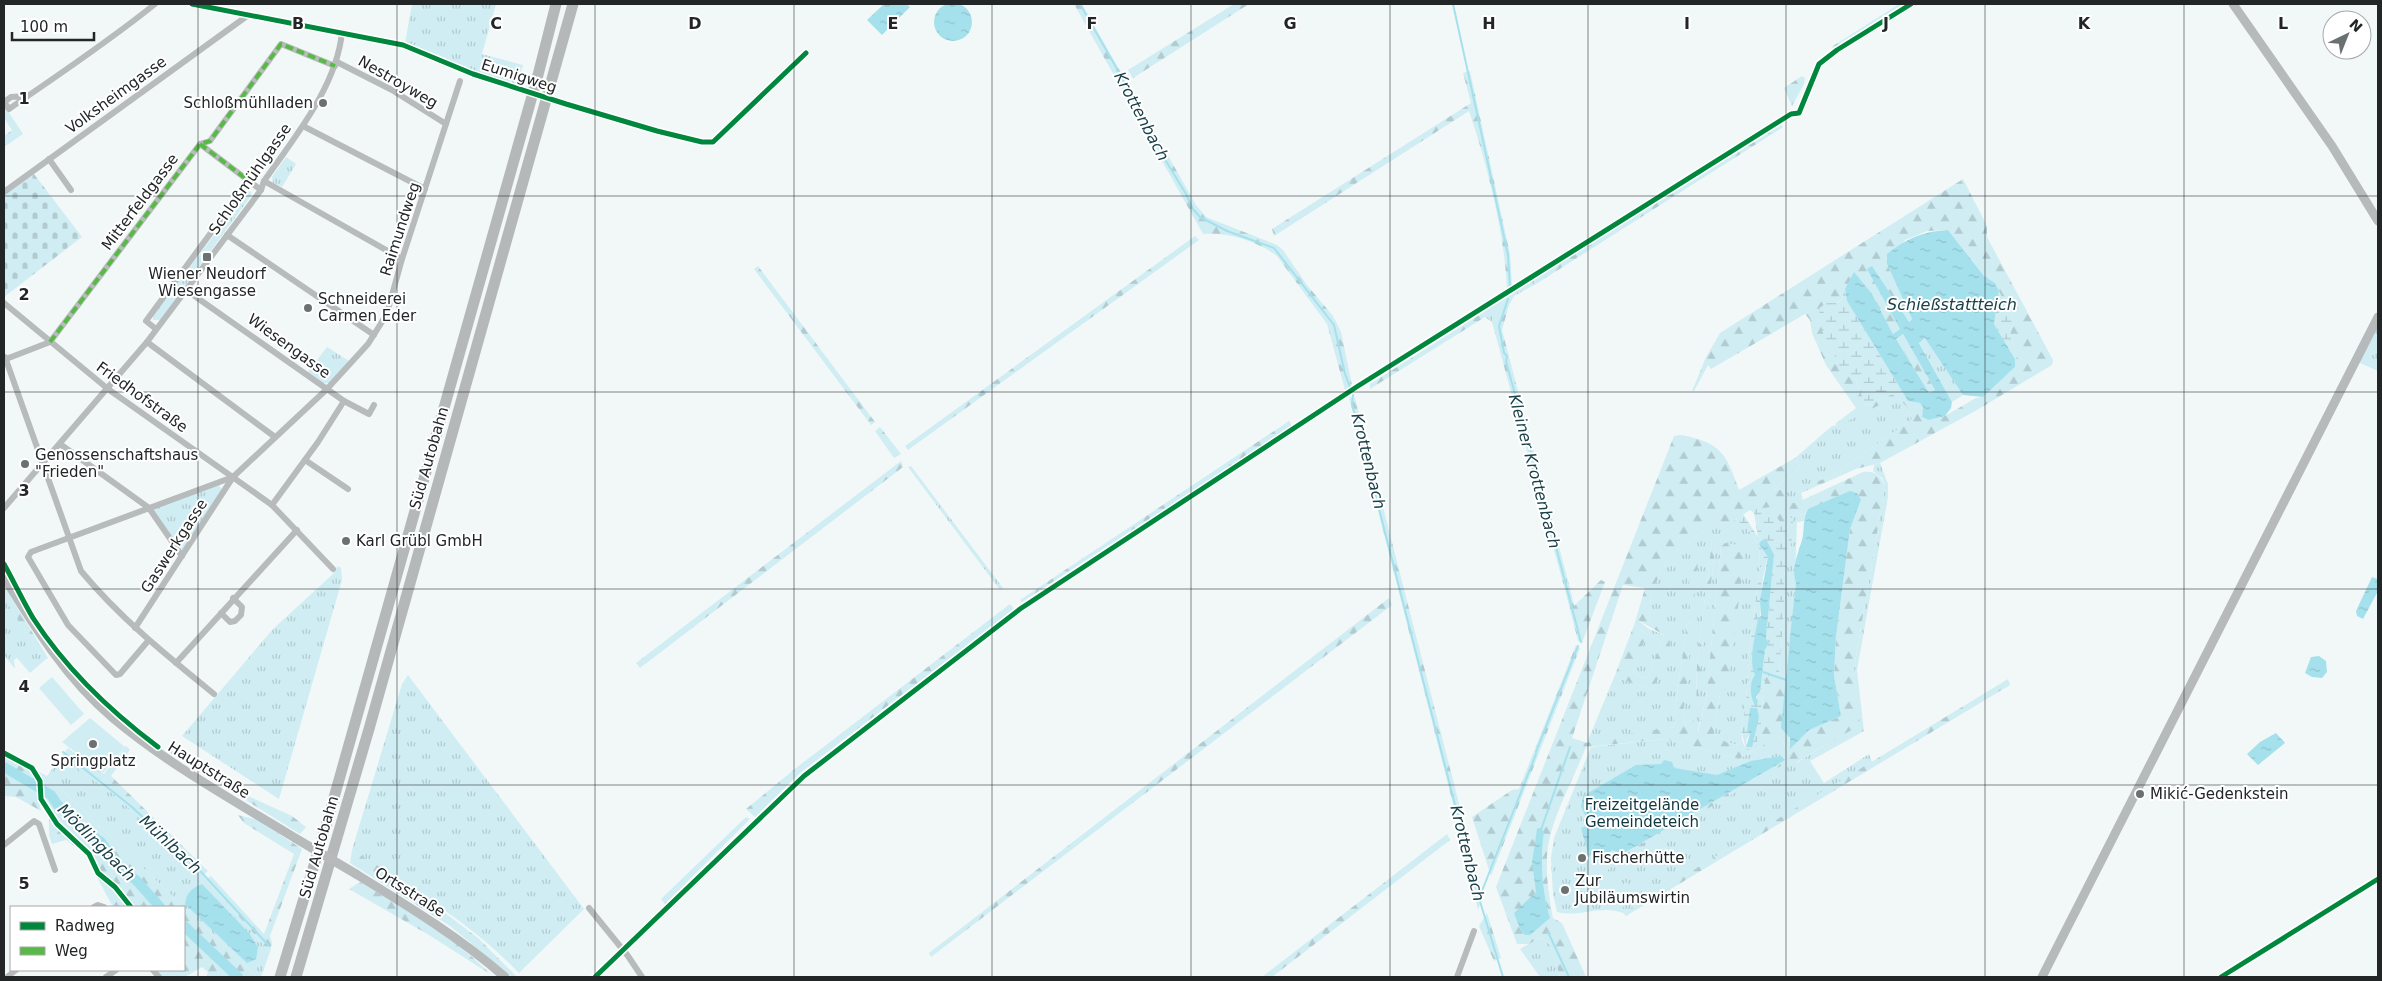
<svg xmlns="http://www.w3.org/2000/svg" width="2382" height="981" font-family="'DejaVu Sans',sans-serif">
	<defs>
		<pattern id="grass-tufts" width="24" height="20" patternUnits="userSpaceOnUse" patternTransform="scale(1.25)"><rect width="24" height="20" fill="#cfedf3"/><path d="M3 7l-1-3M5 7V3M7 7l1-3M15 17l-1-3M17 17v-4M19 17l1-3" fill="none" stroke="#b1cbd0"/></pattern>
		<pattern id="forest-firs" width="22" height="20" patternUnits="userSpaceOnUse" patternTransform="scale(1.25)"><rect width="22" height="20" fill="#cfedf3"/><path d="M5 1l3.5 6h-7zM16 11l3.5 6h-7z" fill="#b1cbd0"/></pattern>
		<pattern id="wetland-marsh" width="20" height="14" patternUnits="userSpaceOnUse" patternTransform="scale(1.25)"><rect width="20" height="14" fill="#cfedf3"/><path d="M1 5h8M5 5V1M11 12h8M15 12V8" fill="none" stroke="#b1cbd0"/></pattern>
		<pattern id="cemetery-stones" width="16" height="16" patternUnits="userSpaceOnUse" patternTransform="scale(1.25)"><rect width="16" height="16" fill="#cfedf3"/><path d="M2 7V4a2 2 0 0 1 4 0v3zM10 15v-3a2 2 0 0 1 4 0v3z" fill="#b1cbd0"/></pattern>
		<pattern id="water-ripples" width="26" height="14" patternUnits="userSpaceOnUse" patternTransform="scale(1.25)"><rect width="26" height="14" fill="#a5e1ed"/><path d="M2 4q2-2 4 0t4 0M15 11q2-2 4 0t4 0" fill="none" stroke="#8ec1cb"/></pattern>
	</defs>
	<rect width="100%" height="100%" fill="#f2f8f8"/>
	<g fill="url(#grass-tufts)" fill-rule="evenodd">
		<path d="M412,4H496L482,54L523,65L518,85L451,64L405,43Z"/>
		<path d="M4,105L23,134L4,147V136L12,130L4,118Z"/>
		<path d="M286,157L296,164L282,187L273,183L272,177Z"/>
		<path d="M248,190L251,192V196L160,320H153V316Z"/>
		<path d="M1534,280L1536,284L1514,296L1509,305L1503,301L1492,322L1485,317L1484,312Z"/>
		<path d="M2378,321V371L2358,362Z"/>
		<path d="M1926,338L1963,395L1952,402L1919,342Z"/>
		<path d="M327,347L349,361L330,383H324L308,372Z"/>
		<path d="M1891,399H1899L1907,407L1912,419L1837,473L1797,491L1801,493L1803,500L1796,503H1790L1781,490L1775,489L1800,467L1795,458L1832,426L1838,425Z"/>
		<path d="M1880,463L1888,484V497L1857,670L1864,731L1810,761L1824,783L1869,754L1872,762L1623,913C1601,904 1579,918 1557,912L1553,894L1551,858L1554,838L1591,747L1665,739L1739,759L1779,736L1796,763L1859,725L1854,668L1885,486L1882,478L1873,471L1874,465Z"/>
		<path d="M911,466L1003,588L1000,590L908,467Z"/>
		<path d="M219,485L222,490L184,549H180L154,510L157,506Z"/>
		<path d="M1549,509L1571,592L1565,590L1543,510Z"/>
		<path d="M1805,514L1804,521L1797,522L1795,578L1796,583L1786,675L1779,673L1784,613V576L1792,540L1790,516Z"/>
		<path d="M1736,519L1752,534L1759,547L1760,564L1749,655L1746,702L1741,730L1742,740L1738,745L1726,742L1714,734L1720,693L1721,547L1706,698L1697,733L1693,718L1685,725L1683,715L1692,622L1687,623L1674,717L1675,727L1587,743L1615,675L1631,683L1652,689L1667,660L1663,627L1649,621L1651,593L1669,556L1717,522L1730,523ZM1712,541L1716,543L1696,703L1697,663Z"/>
		<path d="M338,566L341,568L342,580L279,799L182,736L273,629L333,574Z"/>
		<path d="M4,598L45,660L30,673L17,658L14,660L15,669L4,655Z"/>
		<path d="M1636,619L1649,629L1664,635L1647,679L1632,673L1647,634L1634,625Z"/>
		<path d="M408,675L584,909L519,973C470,922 411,888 352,850L402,684Z"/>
		<path d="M61,757L115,795L206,879L270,952L261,977H257L47,776Z"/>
		<path d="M1541,937L1551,946L1560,977H1540L1520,949Z"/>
	</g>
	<g fill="url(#forest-firs)" fill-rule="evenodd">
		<path d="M1074,4H1082L1196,205L1206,217L1277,245L1283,250L1307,285L1333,316L1341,332L1352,385L1345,390L1327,324L1277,256C1258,241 1227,232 1203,234Z"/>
		<path d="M1234,4H1249L1133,78L1128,70Z"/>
		<path d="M1899,4H1919L1838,54L1830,53L1833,46Z"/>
		<path d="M1470,71L1510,254L1512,286L1507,290C1505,234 1487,164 1469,111L1274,236L1272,229L1471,103L1463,73Z"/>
		<path d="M1802,76L1805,78L1804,84L1792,106L1784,88Z"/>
		<path d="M1781,124L1783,127L1536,284L1534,280Z"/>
		<path d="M1963,179L1987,226V237L2053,360L2052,365L1977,410L1880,463L1856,469L1801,493L1796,491L1837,473L1912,419L1907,407L1899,399H1891L1838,426L1835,424L1856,408L1826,365L1812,333L1810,320L1805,314L1711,369L1708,365L1694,391H1692L1706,357L1720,333ZM1948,230L1984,276L1995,283L2014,323L2010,334L2017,357L2015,359V367L1983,397L1976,398L1945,416L1927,420L1922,417L1923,407L1920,403L1908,401L1903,393L1890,395L1866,406L1856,380L1843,372L1827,303H1837L1842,299L1845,289L1872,294L1893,334L1900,329L1872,266L1908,322L1912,319L1887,264L1905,240L1927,231Z"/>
		<path d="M1195,236L1199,240L908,450L905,446Z"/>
		<path d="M758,266L875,422L871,425L754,269Z"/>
		<path d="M1503,301L1509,305L1502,330L1549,509L1543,510L1492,322Z"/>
		<path d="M1484,312L1485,317L1370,389V384Z"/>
		<path d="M1903,334L1935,390L1929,393L1896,339Z"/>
		<path d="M1349,397L1355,398L1483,897L1478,910L1462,839Z"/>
		<path d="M1289,421L1292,426L1022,602L1020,600Z"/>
		<path d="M880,427L901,454L894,458L875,431Z"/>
		<path d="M1682,435C1721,443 1726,453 1739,490L1795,458L1800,467L1775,489L1781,490L1790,503H1796L1863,472C1875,471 1880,475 1885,486L1854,668L1860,725L1795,763L1793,759L1624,857L1594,881L1592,873L1785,760L1790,753L1779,736L1739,759L1665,739L1586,747C1575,775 1559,804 1551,833C1543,859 1548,892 1553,918L1562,923L1586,977H1560L1551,946L1541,937L1529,944H1517L1496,887L1674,436ZM1861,500L1850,529L1836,637L1834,675L1841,716L1808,730L1790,749L1786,675L1779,673L1766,677L1762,692L1763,715L1746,749L1742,740L1738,745L1726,742L1714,734L1720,693L1728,687L1745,551L1740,545L1725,543L1721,547L1706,698L1698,732L1693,718L1685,725L1683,715L1693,622L1687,623L1674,717L1675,727L1595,739L1587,743L1572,738L1623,585L1645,588L1636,619L1664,635L1647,679L1632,673L1647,634L1634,625L1615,675L1631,683L1652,689C1661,673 1680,645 1663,627C1660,624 1653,623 1649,621L1651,593L1669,556L1717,522L1730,523L1750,510L1785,529L1793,520L1790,516L1805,514L1808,509ZM1544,832C1540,861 1542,890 1550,918L1528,901L1536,892Z"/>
		<path d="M901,461L903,467L640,668L636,663Z"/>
		<path d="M1712,541L1716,542L1696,709L1697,663Z"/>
		<path d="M1699,550L1693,612L1690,609L1688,593L1692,555Z"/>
		<path d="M1601,580L1605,582L1582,643L1578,641L1565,590L1571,592L1574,606Z"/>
		<path d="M4,586L48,658L45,660L4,598Z"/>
		<path d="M1389,598L1392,605L931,957L929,953Z"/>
		<path d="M1010,604L1014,609L800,773L755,817L746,809L796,768Z"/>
		<path d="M1576,645L1580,648L1491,876L1472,817L1512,790L1519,789Z"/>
		<path d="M2008,679L2010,685L1626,916L1623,913Z"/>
		<path d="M126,746L130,750L111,776L208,871L202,876L115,795L61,757L68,748L104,774Z"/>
		<path d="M169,749L246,795L292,816L306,827L300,834L169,752Z"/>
		<path d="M4,754L47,776L257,977H206L208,972L202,967L185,977H163L157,970H184V907H113L84,853L66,840L52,844L49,835V803L39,800L41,811L16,797L4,796Z"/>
		<path d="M238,815L258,820L302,849L270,936L272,943L270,952L206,879L211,876L264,934L294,854L244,823Z"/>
		<path d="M746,817L750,819L665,904L661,899Z"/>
		<path d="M1447,834L1450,840L1272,977H1262Z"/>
		<path d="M352,850L404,882L478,938L517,977H512L450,926L350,863Z"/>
		<path d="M360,882C405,909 454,936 490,974L429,935L349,889Z"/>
		<path d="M1487,913L1501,958L1494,961L1479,926Z"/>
	</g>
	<g fill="url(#wetland-marsh)" fill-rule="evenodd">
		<path d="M1845,289L1847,301L1903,393L1890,395L1866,406L1856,380L1843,372L1822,331L1819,308L1827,303H1838L1842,299Z"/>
		<path d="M1999,291L2014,323L2010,334L2017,357L2015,359L1994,324Z"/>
		<path d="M1770,507L1785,529L1793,520L1792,540L1784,576V613L1779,673L1766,677L1762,692L1763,715L1756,747L1750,751L1746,749L1741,730L1746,702L1749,655L1760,564L1759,547L1752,534L1736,519L1743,514L1758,537L1754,513L1750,510ZM1774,555L1766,638L1769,643L1765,650L1760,692L1753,704L1763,577L1768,557ZM1750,708H1757L1752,747H1747L1746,740L1750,734L1747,731Z"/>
	</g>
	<path fill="url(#cemetery-stones)" d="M34,174L82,237L4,297V195Z"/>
	<g fill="#cfedf3">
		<path d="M52,677L84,714L71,725L39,688Z"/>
		<path d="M90,718L125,747L103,773L62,742Z"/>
		<path d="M1627,882L1637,899L1618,910L1608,893Z"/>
	</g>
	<g fill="url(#water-ripples)" fill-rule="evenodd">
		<circle cx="953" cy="22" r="19"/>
		<path d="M884,4H906L910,7L882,35L867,20Z"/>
		<path d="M1948,230L1984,276L1995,283L1999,291L1994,324L2015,359V367L1983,397L1963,395L1925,338L1919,343L1952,402L1951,408L1945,416L1928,420L1922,417L1923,407L1920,403L1908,401L1847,301L1845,289L1854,272L1872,294L1893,334L1900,329L1867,269L1872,266L1909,322L1912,319L1887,264V254C1908,238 1921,232 1948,230ZM1903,334L1935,390L1929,393L1896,339Z"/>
		<path d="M1850,491L1857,493L1861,500L1850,529L1836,637L1834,675L1841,716L1809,730L1790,749V738L1781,728C1786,680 1790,631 1796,583C1791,569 1798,553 1802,540C1805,529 1802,519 1808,509Z"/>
		<path d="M1762,540L1767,541L1774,555L1766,638L1769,643L1765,650L1760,692L1756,697L1758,702L1755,706C1751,698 1748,684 1755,675C1748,660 1756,634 1758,618L1761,616L1760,600L1768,557L1759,544Z"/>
		<path d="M2372,577L2378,579V591L2363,619L2357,616L2356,611Z"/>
		<path d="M2319,656L2326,661L2327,672L2322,678L2312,677L2305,673L2311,657Z"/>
		<path d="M1750,708H1757L1759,717L1752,747H1746L1750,734L1747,731Z"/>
		<path d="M2276,733L2285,743L2258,765L2247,754L2260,742Z"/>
		<path d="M1781,756L1785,760L1622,854L1612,850L1606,856L1602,850L1598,849L1589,857L1581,828L1586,826L1585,815L1581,807L1583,796L1636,765L1661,764L1664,760L1672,762L1674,768L1717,775L1751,761Z"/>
		<path d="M1541,828L1544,832C1540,861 1542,890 1550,918L1530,935H1525L1521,931L1514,913L1536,892L1532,862L1537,829Z"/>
		<path d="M202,884L249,933L258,947L256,959L247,963L185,904C186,893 192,888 202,884Z"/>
	</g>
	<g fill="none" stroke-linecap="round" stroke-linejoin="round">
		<g stroke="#a5e1ed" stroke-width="2">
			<path d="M1080,4L1162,148L1166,161L1186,194L1193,209L1200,217L1227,231L1274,248L1334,325L1345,374L1353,395L1352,404L1479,898L1503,977"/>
			<path d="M1453,4L1508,255L1510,286"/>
			<path d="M1508,299L1499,326L1504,353L1507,356L1506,362L1526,433L1525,438L1528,441L1581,642"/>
			<path d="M1763,672L1786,680"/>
			<path d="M63,752L132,807L202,873L269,946"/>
			<path d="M1536,752L1578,646"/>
			<path d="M1541,830L1570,747"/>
			<path d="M1480,896L1536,754"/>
			<path d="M1548,932L1569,977"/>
		</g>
		<g stroke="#a5e1ed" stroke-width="10">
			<path d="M4,767L51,795L57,804L83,829L101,842L121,869L136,880L160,907"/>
			<path d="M184,926L238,977"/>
		</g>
		<g stroke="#b8bbbb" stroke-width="6">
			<path d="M192,4L403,45L473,74L510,87"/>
			<path d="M337,62L392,90L446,124"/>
			<path d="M27,96L11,97L4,102L9,109C58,75 108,42 155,4"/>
			<path d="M566,104L657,131L702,142H713L806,53"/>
			<path d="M303,126L425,189"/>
			<path d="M200,144L261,190"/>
			<path d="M49,159L71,190"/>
			<path d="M264,181L402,259"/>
			<path d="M4,192L247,16"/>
			<path d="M227,235L374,335"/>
			<path d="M186,290L344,401L369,414L374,405"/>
			<path d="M4,303L108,389L272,505L333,569"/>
			<path d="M156,329L146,321L249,181"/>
			<path d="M147,342L275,437"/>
			<path d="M5,357L81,571C121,619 166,655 214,694"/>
			<path d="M6,359L50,342L200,144L210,141L281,44L335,66"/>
			<path d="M60,444L149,508L182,556"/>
			<path d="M305,460L348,489"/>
			<path d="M272,505L318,442L344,401"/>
			<path d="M4,508L147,342L261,190L264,181C294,138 337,86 342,32"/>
			<path d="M221,613L230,622L235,621L241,615L242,607L233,598"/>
			<path d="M135,628L233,477L327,389L368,344L380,325L387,313L402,259L460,81"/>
			<path d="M148,641L120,674L116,675L68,625L28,557L31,552L39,549L233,477"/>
			<path d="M176,663L297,530"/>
			<path d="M4,845L34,821L39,824L55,870"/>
			<path d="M94,907L98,905L104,907"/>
			<path d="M589,908L628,956L642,977"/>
			<path d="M153,970L159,977"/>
			<path d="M7,977L16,970"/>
			<path d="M106,977L116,970"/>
			<path d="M595,977L652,921"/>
			<path d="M1457,977L1474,931"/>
		</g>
		<g stroke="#b6baba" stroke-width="9">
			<path d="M2233,4L2332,146L2378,221"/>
			<path d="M4,577C35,628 67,679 113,718C169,765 233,800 295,838"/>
			<path d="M356,874C408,906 459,937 505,977"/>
			<path d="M2042,977L2378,317"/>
		</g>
		<g stroke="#b5b8b8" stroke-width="11">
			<path d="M280,977L326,826L538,75L556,4"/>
			<path d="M296,977L369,729L573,4"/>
		</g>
		<path stroke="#b8bbbb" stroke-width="6" d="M510,87L566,104"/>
		<path stroke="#b6baba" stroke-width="9" d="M295,838L356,874"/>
		<g stroke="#58b947" stroke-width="4" stroke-dasharray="8 4" stroke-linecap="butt">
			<path d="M200,144L249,181"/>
			<path d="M50,342L200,144L210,141L281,44L335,66"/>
		</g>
		<g stroke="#fff" stroke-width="8">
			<g id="cycleway">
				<path d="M192,4L403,45L473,74L566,104L657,131L702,142H713L806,53"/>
				<path d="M4,564C14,582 23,601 33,618C66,669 110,711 158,747"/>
				<path d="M4,753L32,768L40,781L41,799L57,824L89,854L98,873L115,887L131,907"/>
				<path d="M595,977L804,776L1020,609L1358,386L1791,114L1799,113L1819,64L1837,50L1911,4"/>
				<path d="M2221,977L2378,879"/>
			</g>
		</g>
		<use href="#cycleway" stroke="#00873e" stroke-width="5"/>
	</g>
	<path fill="none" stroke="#222627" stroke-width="1" stroke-opacity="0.55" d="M198,4V977M397,4V977M595,4V977M794,4V977M992,4V977M1191,4V977M1390,4V977M1588,4V977M1786,4V977M1985,4V977M2184,4V977M4,196H2378M4,392H2378M4,589H2378M4,785H2378"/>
	<g fill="#6b7070" stroke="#fff" stroke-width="2">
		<circle cx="323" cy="103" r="5"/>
		<rect x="202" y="252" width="10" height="10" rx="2.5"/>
		<circle cx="308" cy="308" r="5"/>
		<circle cx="25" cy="464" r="5"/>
		<circle cx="346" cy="541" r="5"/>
		<circle cx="93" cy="744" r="5"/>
		<circle cx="2140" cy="794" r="5"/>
		<circle cx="1582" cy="858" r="5"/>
		<circle cx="1565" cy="890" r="5"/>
	</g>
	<g text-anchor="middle" stroke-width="4" stroke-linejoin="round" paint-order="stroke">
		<g font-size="15" fill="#222627" stroke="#fff">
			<text transform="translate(519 76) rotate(18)" y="5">Eumigweg</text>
			<text transform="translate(398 82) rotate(30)" y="5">Nestroyweg</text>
			<text transform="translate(116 95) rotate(-36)" y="5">Volksheimgasse</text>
			<text transform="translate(250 179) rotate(-55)" y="5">Schloßmühlgasse</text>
			<text transform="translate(140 202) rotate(-53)" y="5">Mitterfeldgasse</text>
			<text transform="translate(400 229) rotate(-72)" y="5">Raimundweg</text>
			<text transform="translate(289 346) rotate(36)" y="5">Wiesengasse</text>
			<text transform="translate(142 397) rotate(36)" y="5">Friedhofstraße</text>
			<text transform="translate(429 458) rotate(-74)" y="5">Süd Autobahn</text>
			<text transform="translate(174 546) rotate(-57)" y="5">Gaswerkgasse</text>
			<text transform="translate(209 770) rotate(32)" y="5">Hauptstraße</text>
			<text transform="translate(319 847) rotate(-74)" y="5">Süd Autobahn</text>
			<text transform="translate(410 892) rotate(32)" y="5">Ortsstraße</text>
		</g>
		<g font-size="15" fill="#222627" stroke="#fff" text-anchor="start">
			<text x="313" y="108" text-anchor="end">Schloßmühlladen</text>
			<text x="207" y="279" text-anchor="middle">Wiener Neudorf<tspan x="207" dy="17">Wiesengasse</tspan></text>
			<text x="318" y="304">Schneiderei<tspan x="318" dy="17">Carmen Eder</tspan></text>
			<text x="35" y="460">Genossenschaftshaus<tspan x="35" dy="17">"Frieden"</tspan></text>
			<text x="356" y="546">Karl Grübl GmbH</text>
			<text x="93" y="766" text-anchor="middle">Springplatz</text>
			<text x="2150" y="799">Mikić-Gedenkstein</text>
			<text x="1592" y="863">Fischerhütte</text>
			<text x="1575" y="886">Zur<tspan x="1575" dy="17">Jubiläumswirtin</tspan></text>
		</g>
		<g font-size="15" fill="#0f373f" stroke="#fff">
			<text x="1642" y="810">Freizeitgelände<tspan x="1642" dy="17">Gemeindeteich</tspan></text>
		</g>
		<g font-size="16" font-style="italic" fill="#1b4149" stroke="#fff">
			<text transform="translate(1142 116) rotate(62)" y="6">Krottenbach</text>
			<text x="1952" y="310">Schießstattteich</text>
			<text transform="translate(1369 461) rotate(76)" y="6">Krottenbach</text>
			<text transform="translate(1535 471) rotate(75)" y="6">Kleiner Krottenbach</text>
			<text transform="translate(97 842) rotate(45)" y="6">Mödlingbach</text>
			<text transform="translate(171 844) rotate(43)" y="6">Mühlbach</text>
			<text transform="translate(1468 853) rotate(76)" y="6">Krottenbach</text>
		</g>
	</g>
	<g font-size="16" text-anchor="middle" font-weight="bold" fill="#222627" stroke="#fff" stroke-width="4" stroke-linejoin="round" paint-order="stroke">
		<text x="298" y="29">B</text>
		<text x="496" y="29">C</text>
		<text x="695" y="29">D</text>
		<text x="893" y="29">E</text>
		<text x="1092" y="29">F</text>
		<text x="1290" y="29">G</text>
		<text x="1489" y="29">H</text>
		<text x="1687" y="29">I</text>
		<text x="1886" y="29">J</text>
		<text x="2084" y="29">K</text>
		<text x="2283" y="29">L</text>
		<text x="24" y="104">1</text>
		<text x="24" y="300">2</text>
		<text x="24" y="496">3</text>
		<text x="24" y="692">4</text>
		<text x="24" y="889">5</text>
	</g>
	<rect width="2382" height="981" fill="none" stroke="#222627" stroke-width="10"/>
	<rect x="10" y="906" width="175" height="65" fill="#ffffff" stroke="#a7a8a9"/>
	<rect x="20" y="922" width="25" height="8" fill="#00873e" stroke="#a7a8a9"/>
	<text x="55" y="931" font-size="15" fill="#222627">Radweg</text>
	<rect x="20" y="947" width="25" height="8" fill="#58b947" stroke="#a7a8a9"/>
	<text x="55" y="956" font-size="15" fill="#222627">Weg</text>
	<g transform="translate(2347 35) rotate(43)"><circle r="24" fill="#ffffff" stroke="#a7a8a9"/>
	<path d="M0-4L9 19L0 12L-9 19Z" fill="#6b7070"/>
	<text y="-8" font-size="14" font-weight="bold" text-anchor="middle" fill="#222627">N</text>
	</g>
	<path d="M12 32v8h82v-8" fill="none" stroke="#222627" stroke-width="2.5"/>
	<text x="20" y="32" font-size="15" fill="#222627" stroke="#ffffff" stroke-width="4" paint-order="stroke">100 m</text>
</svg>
